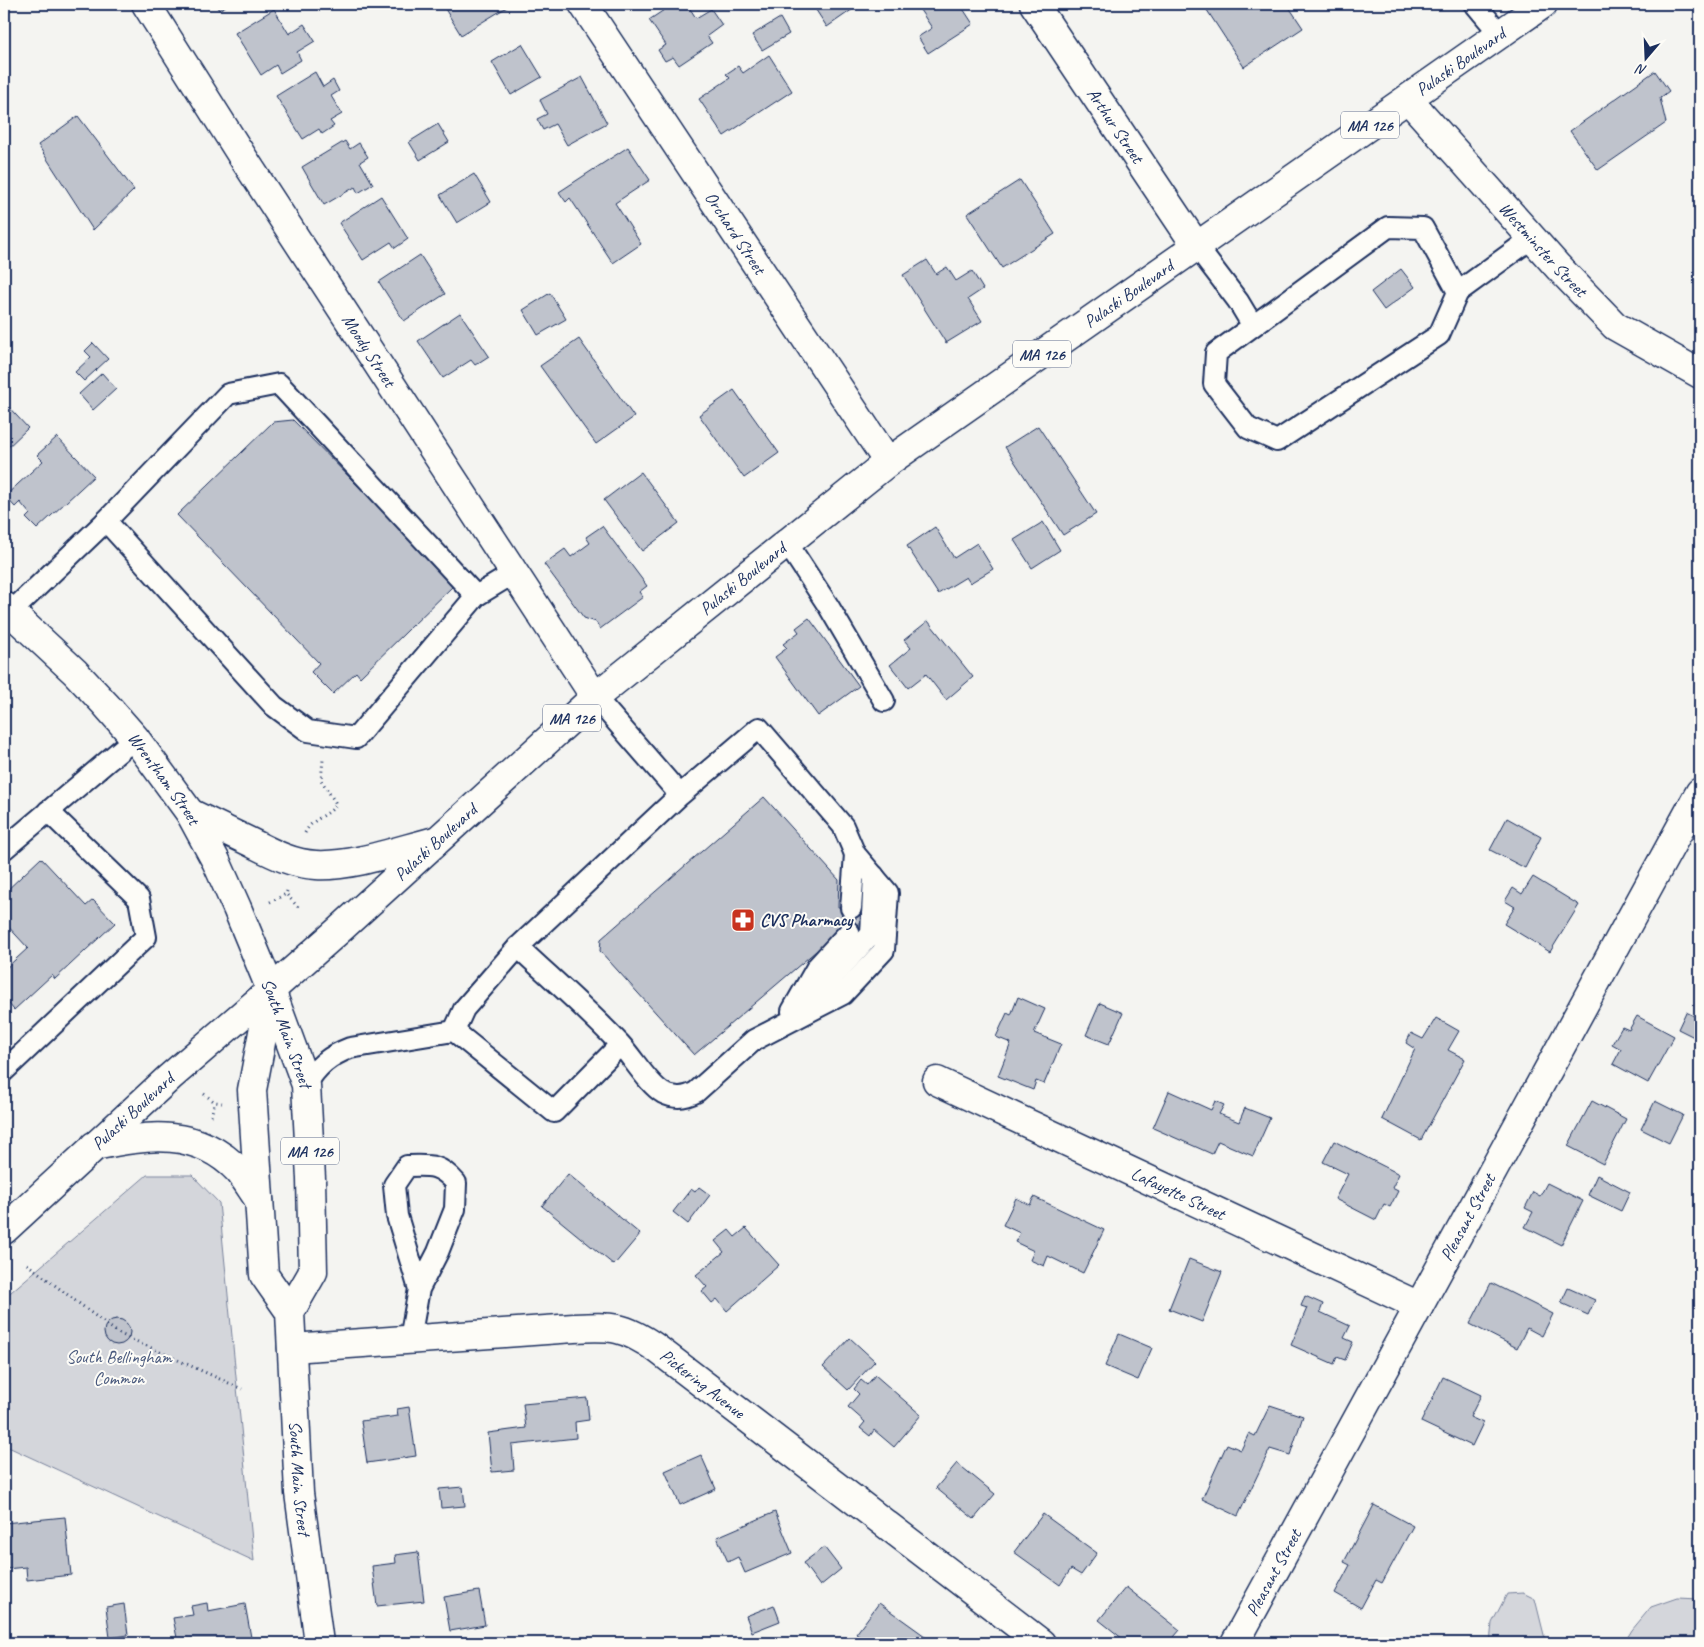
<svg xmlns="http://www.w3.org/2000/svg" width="1704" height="1647" font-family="Caveat,sans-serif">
	<rect width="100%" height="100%" fill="#f4f4f1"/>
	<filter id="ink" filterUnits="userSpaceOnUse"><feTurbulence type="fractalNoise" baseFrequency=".02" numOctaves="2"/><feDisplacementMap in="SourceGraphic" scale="10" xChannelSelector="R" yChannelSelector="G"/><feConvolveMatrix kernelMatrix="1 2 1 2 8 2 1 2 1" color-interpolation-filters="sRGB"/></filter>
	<g filter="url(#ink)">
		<g fill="#d4d6db" stroke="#78829c">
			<path d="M147,1175H192L219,1203L254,1561L4,1445V1298Z"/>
			<path d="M1523,1593L1535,1599L1546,1643H1490L1492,1623L1507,1594Z"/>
			<path d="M1677,1598L1700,1599V1643H1624L1632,1630L1651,1607Z"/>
		</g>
		<g fill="#bfc3cc" stroke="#1b2f5e">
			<path d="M215,4H229L219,10Z"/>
			<path d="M442,4H512L461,35Z"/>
			<path d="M673,4H687L696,18L711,9L722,25L707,36L712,43L679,65L673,57L665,61L658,50L666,45L649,20Z"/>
			<path d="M812,4H849L853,9L827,27Z"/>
			<path d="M916,4H960L973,24L928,53L918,37L932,28Z"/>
			<path d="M1203,4H1287L1303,28L1244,67Z"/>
			<path d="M274,9L289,34L304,24L315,41L297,52L301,60L280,73L276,65L261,75L235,33Z"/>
			<path d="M780,18L789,34L762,50L752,35Z"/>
			<path d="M522,44L542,77L511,95L492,62Z"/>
			<path d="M769,55L792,91L724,136L699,99L730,78L726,74L738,66L743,73Z"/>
			<path d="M1655,71L1669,91L1660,98L1666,123L1598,170L1570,131Z"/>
			<path d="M315,72L323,87L333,80L339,91L331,96L342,114L330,121L334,126L322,134L319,129L303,139L276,96Z"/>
			<path d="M582,77L607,123L567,145L555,124L543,130L537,119L547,114L540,100Z"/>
			<path d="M78,116L134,190L93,230L38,145Z"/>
			<path d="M438,124L449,142L420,160L409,142Z"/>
			<path d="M345,141L350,149L359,143L368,157L360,162L373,184L358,193L355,187L324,205L302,167Z"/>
			<path d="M628,147L650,180L615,203L641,244L613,263L570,198L566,202L559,192Z"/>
			<path d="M474,174L491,202L457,223L440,195Z"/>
			<path d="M1020,180L1055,234L1002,268L967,214Z"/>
			<path d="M381,196L408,239L395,248L391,242L363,260L339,223Z"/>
			<path d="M420,255L445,294L404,321L379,282Z"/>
			<path d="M927,260L936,274L947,267L956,281L972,271L983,289L968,299L982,321L946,343L903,275Z"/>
			<path d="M1401,269L1415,287L1384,310L1371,292Z"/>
			<path d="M550,293L566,319L538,335L523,310Z"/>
			<path d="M460,313L489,356L475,365L471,360L443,378L418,341Z"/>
			<path d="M579,339L634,417L596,444L540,366Z"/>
			<path d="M93,343L108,359L84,381L75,372L91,357L85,351Z"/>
			<path d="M102,373L116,389L93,410L79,394Z"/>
			<path d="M734,390L779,453L744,478L699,415Z"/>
			<path d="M4,402L28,428L4,451Z"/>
			<path d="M293,420L455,584L360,677L356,672L333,694L311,672L319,663L177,515L273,422Z"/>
			<path d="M1038,426L1096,514L1063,535L1005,447Z"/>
			<path d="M57,437L94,476L37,529L26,518L30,514L20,502L15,507L5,496L43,461L37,455Z"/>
			<path d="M641,472L679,523L642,551L604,500Z"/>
			<path d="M1043,522L1060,550L1032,568L1014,540Z"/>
			<path d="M602,526L647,586L639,592L643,597L600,629L596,622L584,618L544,564L565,549L571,557L590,543L586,537Z"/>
			<path d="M935,527L954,558L977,543L993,569L970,583L966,577L938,594L907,546Z"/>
			<path d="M809,618L859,686L818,716L775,657L787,648L783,644L799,632L796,628Z"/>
			<path d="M928,621L973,677L946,700L926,674L908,688L890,665L911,648L904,640Z"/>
			<path d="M764,797L839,880L838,907L865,908L863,933L836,932V934L694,1055L600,951L601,939Z"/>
			<path d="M1507,818L1541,837L1525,868L1490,850Z"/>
			<path d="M41,858L86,906L93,900L115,923L55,979L52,975L14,1010L4,998V970L28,948L4,922V893Z"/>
			<path d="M1533,877L1579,905L1550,952L1504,924L1515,907L1505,901L1513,888L1522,894Z"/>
			<path d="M1018,997L1045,1009L1034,1033L1061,1044L1044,1084L1036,1081L1033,1090L998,1076L1011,1043L996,1037L1007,1013L1011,1015Z"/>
			<path d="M1100,1003L1123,1013L1109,1044L1086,1035Z"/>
			<path d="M1686,1012L1700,1019V1040L1678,1029Z"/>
			<path d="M1637,1016L1674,1036L1648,1083L1613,1064L1621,1049L1612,1044L1622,1027L1629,1030Z"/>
			<path d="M1436,1018L1459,1031L1448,1050L1465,1059L1421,1140L1382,1119L1415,1049L1406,1043L1411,1033L1423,1039Z"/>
			<path d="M1169,1091L1211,1110L1215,1101L1224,1105L1219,1114L1239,1122L1245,1108L1270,1118L1253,1156L1218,1141L1212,1154L1153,1128Z"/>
			<path d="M1592,1101L1626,1119L1603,1164L1568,1146Z"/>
			<path d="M1655,1101L1683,1115L1669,1143L1641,1129Z"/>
			<path d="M1334,1141L1399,1174L1392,1188L1398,1191L1390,1207L1384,1204L1376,1220L1335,1199L1348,1174L1323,1162Z"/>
			<path d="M568,1174L640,1234L614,1265L542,1206Z"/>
			<path d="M1597,1175L1630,1192L1621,1211L1588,1195Z"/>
			<path d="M1547,1183L1583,1201L1561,1245L1525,1227L1533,1212L1525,1208L1533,1192L1540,1196Z"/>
			<path d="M699,1187L710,1195L688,1224L673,1212L691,1189L695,1192Z"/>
			<path d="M1034,1197L1104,1230L1083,1273L1048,1256L1044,1266L1030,1260L1034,1251L1015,1242L1020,1233L1003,1225L1016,1198L1030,1205Z"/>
			<path d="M746,1228L779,1265L727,1311L717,1299L712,1303L702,1291L707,1287L696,1275L724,1252L715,1241L729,1230L735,1237Z"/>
			<path d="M1189,1259L1222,1272L1202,1322L1169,1309Z"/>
			<path d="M1491,1283L1553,1314L1542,1336L1527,1328L1517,1348L1470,1324Z"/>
			<path d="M1568,1288L1595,1300L1588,1315L1561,1303Z"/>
			<path d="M1305,1296L1323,1304L1320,1312L1350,1326L1344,1338L1353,1342L1345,1360L1337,1357L1334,1364L1291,1345L1307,1308L1301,1306Z"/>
			<circle cx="117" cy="1332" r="13"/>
			<path d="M1119,1334L1152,1348L1138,1380L1105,1366Z"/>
			<path d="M850,1338L875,1361L848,1390L823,1367Z"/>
			<path d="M875,1375L921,1415L894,1447L874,1430L870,1436L860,1428L865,1422L848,1407L859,1394L854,1389L861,1380L867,1385Z"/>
			<path d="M1443,1377L1481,1395L1470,1417L1483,1423L1472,1446L1421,1422Z"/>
			<path d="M587,1398L589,1420L575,1422L576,1438L512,1445L514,1470L492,1472L488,1433L526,1428L523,1404Z"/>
			<path d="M1270,1405L1303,1416L1290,1455L1270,1449L1238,1516L1202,1499L1227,1444L1241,1450L1249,1433L1255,1436Z"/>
			<path d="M409,1407L416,1456L367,1463L361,1421L398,1416L397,1409Z"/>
			<path d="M701,1455L716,1489L680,1505L665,1471Z"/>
			<path d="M957,1463L995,1494L974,1519L936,1488Z"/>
			<path d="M463,1487L465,1506L441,1508L439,1489Z"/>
			<path d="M1374,1505L1413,1526L1382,1583L1376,1580L1361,1608L1335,1593L1350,1565L1344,1562Z"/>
			<path d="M775,1512L792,1553L745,1573L738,1557L728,1562L717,1537Z"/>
			<path d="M1043,1514L1097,1553L1081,1575L1071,1569L1060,1585L1014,1552Z"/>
			<path d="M65,1517L71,1575L27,1580L26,1567L6,1569L4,1523Z"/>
			<path d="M824,1547L841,1569L820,1586L803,1563Z"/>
			<path d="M418,1552L424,1601L377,1606L372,1566L396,1563L395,1555Z"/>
			<path d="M1126,1587L1180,1630L1169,1643H1128L1099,1620Z"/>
			<path d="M479,1591L485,1625L450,1631L444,1597Z"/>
			<path d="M207,1603L208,1611L245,1604L252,1643H178L173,1618L193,1615L191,1606Z"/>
			<path d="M879,1603L925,1636L920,1643H869L856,1634Z"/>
			<path d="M124,1604L128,1635L110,1638L106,1607Z"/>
			<path d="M774,1605L780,1621L752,1632L746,1616Z"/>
		</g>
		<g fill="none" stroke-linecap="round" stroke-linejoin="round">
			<g stroke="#1b2f5e" stroke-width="24">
				<g id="service">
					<path d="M1475,4L1500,34"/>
					<path d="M1197,247L1238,301L1253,326L1216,353L1214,384L1248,428L1277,441L1439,335L1458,292L1423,228L1388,227L1253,326"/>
					<path d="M1458,292L1532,238"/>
					<path d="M106,521L274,706L308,731L356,738L476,596L514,573"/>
					<path d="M787,543L829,607L884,701"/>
					<path d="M11,612L106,521L228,394L279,384L476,596"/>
					<path d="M595,697L680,795L759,728L843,826L855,854L888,893L884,950L843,994L754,1040L696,1092C685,1098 675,1099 663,1093C648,1084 633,1058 620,1044C588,1010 552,979 518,947L680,795"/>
					<path d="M4,849L135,738"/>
					<path d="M851,908L855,854"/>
					<path d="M804,1009L871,934L874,876"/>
					<path d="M792,1011L817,967L849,932"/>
					<path d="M454,1031L464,1009L518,947"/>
					<path d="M4,1071L146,937L139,899L48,811"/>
					<path d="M306,1085C317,1066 329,1056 350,1048L454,1031L554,1112L620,1045"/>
					<path d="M410,1339L419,1289L438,1252L455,1209L456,1183C440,1164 430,1165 407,1166L394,1185L397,1216L419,1289"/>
				</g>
			</g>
			<g stroke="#1b2f5e" stroke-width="31">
				<g id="minor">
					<path id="s1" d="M146,4L242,156L595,697"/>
					<path id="s2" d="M583,4L888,462"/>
					<path id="s3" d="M1034,4L1197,247"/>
					<path id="s4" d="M1408,99L1558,267L1615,326L1700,374"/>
					<path id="s5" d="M937,1081L1419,1306"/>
					<path id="s6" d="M292,1348L574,1328C613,1326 624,1326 656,1348L1041,1643"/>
					<path id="s7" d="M1235,1643L1700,792"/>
				</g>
			</g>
			<g stroke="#1b2f5e" stroke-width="31">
				<g id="secondary">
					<path id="s8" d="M4,1230L170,1077L271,990"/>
				</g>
			</g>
			<g stroke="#1b2f5e" stroke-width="31">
				<g id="primary">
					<path id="s9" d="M4,606L75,672L106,705L135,738L190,813L216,861L237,908L271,990L306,1085L311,1179L313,1272L290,1312L299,1493L319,1643"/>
					<path d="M190,813C209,822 229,832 248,841C270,852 291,864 316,865C352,867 399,850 435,841"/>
					<path id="s10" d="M271,990L338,931L595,697L888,462L1543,4"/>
					<path d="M271,990L252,1090L264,1275L290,1312"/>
					<path d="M94,1146C148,1135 197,1127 239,1171C246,1180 252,1190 259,1200"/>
				</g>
			</g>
			<g stroke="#1b2f5e" stroke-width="3" stroke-dasharray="1 4" stroke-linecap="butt">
				<path d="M305,833C312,818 327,817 336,805L335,802L321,780L323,760"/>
				<path d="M287,891L286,894L299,908"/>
				<path d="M270,902L286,894"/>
				<path d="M204,1094L215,1102L222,1103"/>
				<path d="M211,1116L215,1102"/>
				<path d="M27,1264L118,1333L242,1389"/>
			</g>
			<use href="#service" stroke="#fdfcf7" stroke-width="20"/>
			<use href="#minor" stroke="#fdfcf7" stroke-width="28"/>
			<use href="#secondary" stroke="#fdfcf7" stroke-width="28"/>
			<use href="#primary" stroke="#fdfcf7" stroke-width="28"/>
		</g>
	</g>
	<defs>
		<g id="pharmacy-square" transform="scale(1.25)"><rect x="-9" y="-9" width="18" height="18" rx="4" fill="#c8321e" stroke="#fdfcf7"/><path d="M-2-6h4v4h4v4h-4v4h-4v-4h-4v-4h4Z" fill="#fff"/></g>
	</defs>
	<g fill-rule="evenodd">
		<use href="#pharmacy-square" x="743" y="920"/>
	</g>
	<g text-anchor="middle" stroke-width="4" stroke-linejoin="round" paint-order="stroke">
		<g fill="#fdfcf7" stroke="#5f6c8c" stroke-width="1">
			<rect x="1341" y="111.5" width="58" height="27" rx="4"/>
			<rect x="1013" y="340.5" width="58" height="27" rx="4"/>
			<rect x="543" y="704.5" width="58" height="27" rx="4"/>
			<rect x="281" y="1137.5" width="58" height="27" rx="4"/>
		</g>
		<g font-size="16" font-weight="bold" fill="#1b2f5e">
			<text x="1370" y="131">MA 126</text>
			<text x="1042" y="360">MA 126</text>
			<text x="572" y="724">MA 126</text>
			<text x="310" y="1157">MA 126</text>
		</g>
		<g font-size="18" fill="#1b2f5e" stroke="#fdfcf7">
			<text dy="6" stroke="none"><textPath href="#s10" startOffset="1511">Pulaski Boulevard</textPath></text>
			<text dy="6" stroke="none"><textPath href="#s3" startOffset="146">Arthur Street</textPath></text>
			<text dy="6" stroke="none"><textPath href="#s2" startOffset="275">Orchard Street</textPath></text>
			<text dy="6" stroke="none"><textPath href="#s4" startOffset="202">Westminster Street</textPath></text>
			<text dy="6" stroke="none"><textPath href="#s10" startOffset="1106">Pulaski Boulevard</textPath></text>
			<text dy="6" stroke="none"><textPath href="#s1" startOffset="412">Moody Street</textPath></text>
			<text dy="6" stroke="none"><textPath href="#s10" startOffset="626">Pulaski Boulevard</textPath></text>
			<text dy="6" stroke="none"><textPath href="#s9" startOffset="236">Wrentham Street</textPath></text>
			<text dy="6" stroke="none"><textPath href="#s10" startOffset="221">Pulaski Boulevard</textPath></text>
			<text dy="6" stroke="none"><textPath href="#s9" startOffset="520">South Main Street</textPath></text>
			<text dy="6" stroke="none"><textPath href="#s8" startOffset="175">Pulaski Boulevard</textPath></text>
			<text dy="6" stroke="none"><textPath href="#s5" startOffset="266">Lafayette Street</textPath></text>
			<text dy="6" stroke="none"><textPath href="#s7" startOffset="485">Pleasant Street</textPath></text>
			<text dy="6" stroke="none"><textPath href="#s6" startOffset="428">Pickering Avenue</textPath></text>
			<text dy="6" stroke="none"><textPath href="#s9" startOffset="975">South Main Street</textPath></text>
			<text dy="6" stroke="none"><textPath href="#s7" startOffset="80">Pleasant Street</textPath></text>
		</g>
		<g font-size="18" font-weight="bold" fill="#1b2f5e" stroke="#fdfcf7" text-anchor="start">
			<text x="760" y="926">CVS Pharmacy</text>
		</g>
		<g font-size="18" fill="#49597d" stroke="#fdfcf7">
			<text x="119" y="1363">South Bellingham<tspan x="119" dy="21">Common</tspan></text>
		</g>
	</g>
	<rect width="1704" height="1647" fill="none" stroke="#fdfcf7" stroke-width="20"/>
	<rect x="10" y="10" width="1684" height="1627" fill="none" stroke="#1b2f5e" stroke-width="2" filter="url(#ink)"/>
	<g transform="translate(1646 58) rotate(199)" stroke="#fdfcf7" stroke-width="4" paint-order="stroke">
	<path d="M0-4L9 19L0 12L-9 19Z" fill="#1b2f5e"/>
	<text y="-8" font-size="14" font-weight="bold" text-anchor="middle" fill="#1b2f5e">N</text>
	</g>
</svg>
